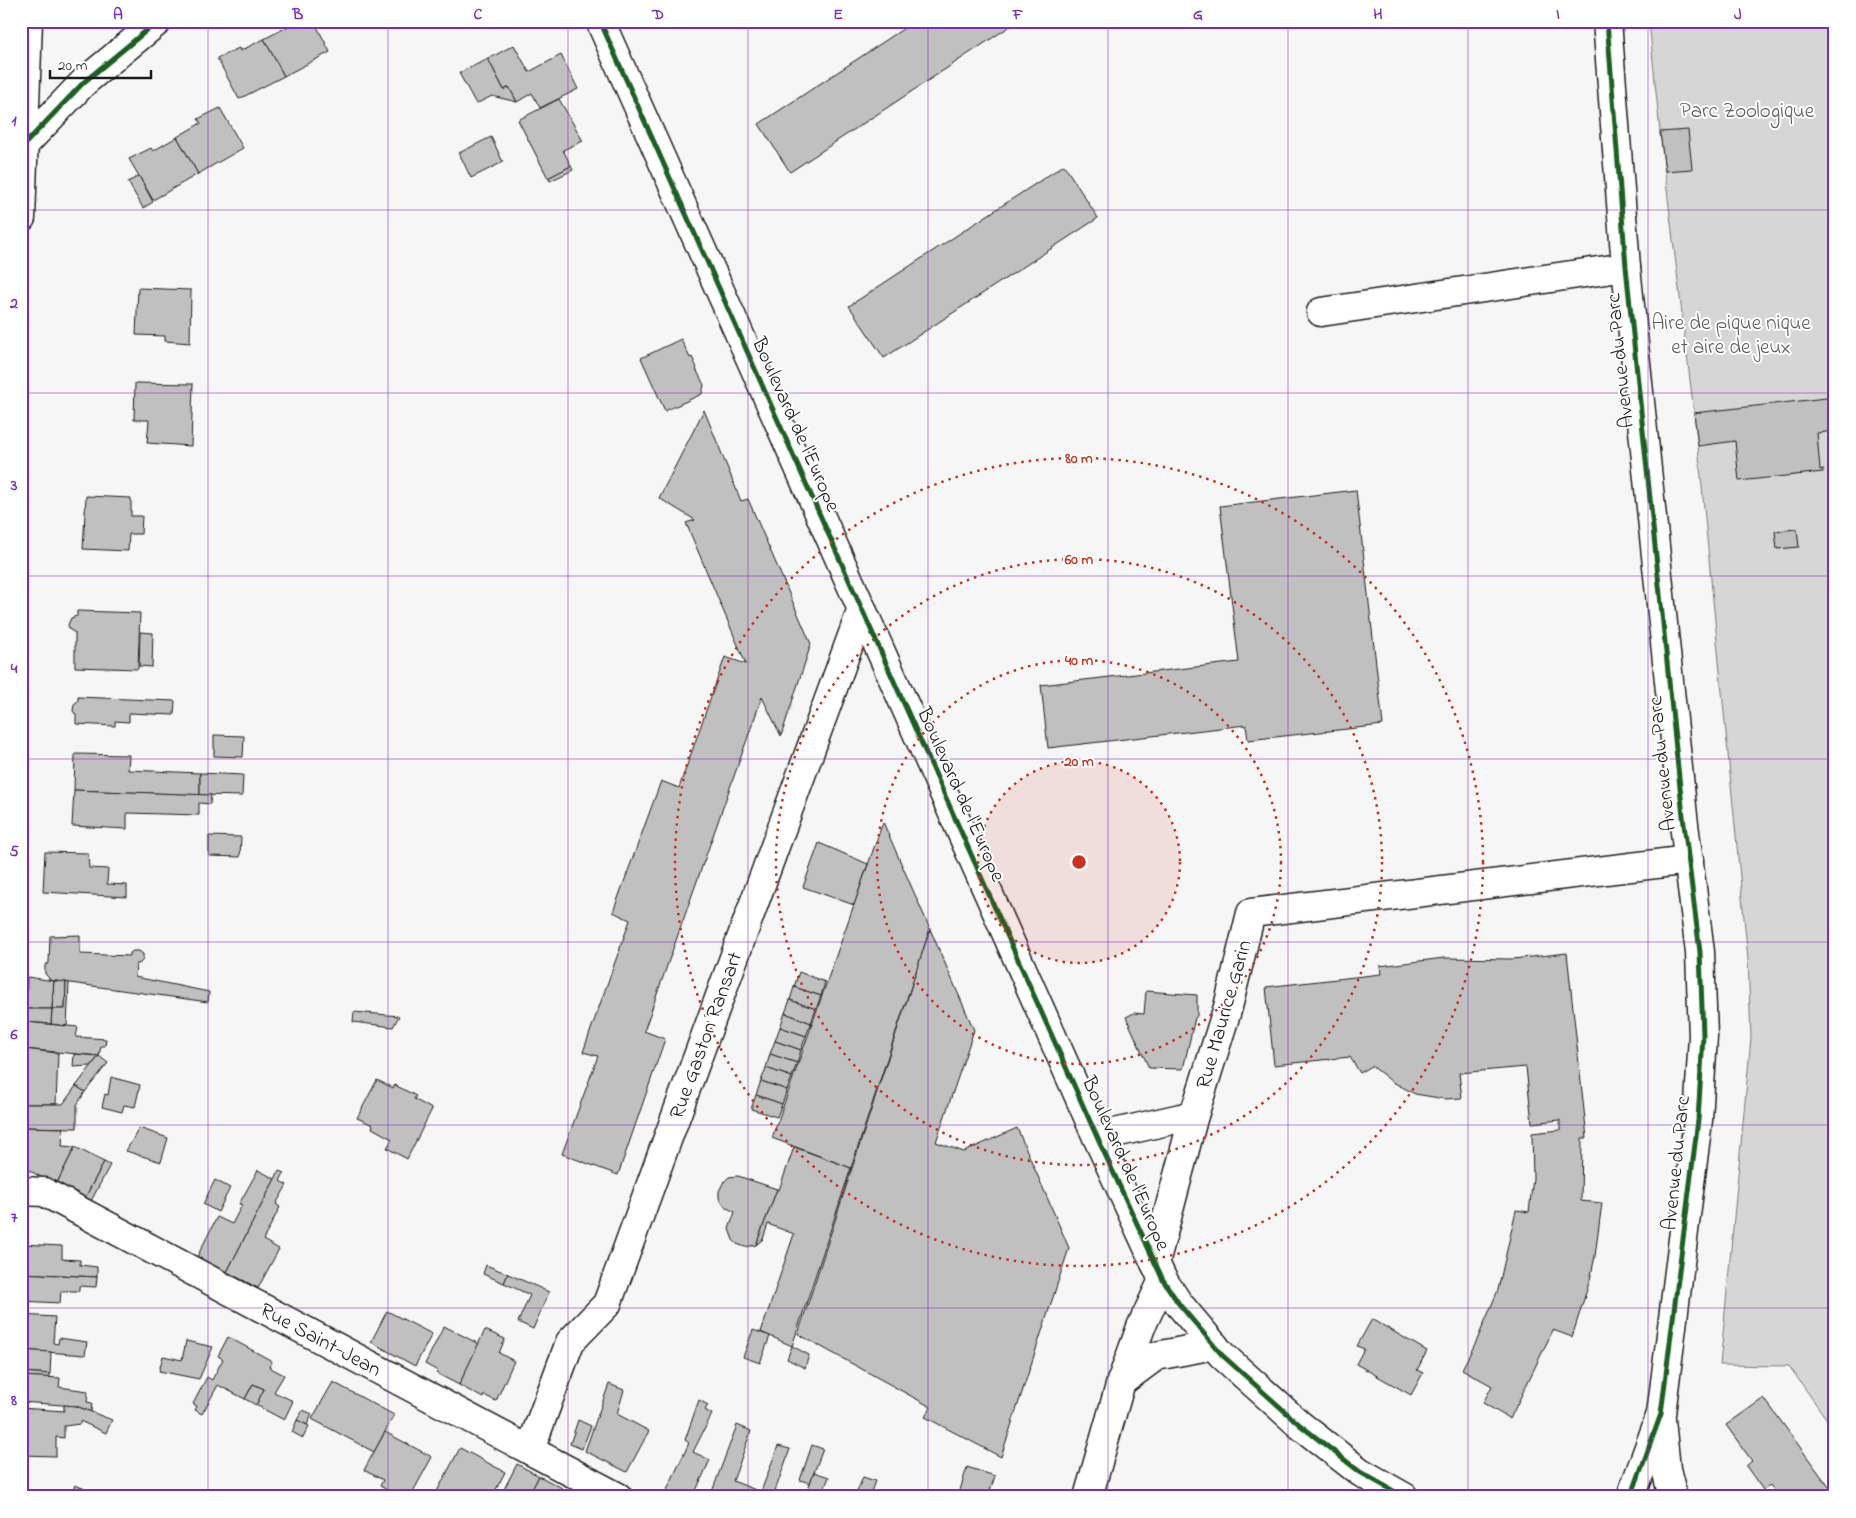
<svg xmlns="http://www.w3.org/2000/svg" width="1856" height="1518" font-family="'Indie Flower',sans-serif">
	<rect width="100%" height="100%" fill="#f6f6f6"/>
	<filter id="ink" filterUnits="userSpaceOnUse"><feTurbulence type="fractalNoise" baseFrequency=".02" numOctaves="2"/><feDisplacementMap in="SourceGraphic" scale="10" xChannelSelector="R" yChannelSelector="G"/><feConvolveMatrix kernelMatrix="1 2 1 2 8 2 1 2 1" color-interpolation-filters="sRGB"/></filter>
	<g filter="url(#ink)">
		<path fill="#d6d6d6" stroke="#797979" d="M1649,21H1835V1431L1789,1366L1720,1365L1751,1038L1748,959L1698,446L1660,132Z"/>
		<g fill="#c0c0c0" stroke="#1c1c1c">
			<path d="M287,21H314L330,52L284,76L264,39L289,26Z"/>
			<path d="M915,21H1018L790,172L759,124Z"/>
			<path d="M264,39L284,76L239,99L217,58L239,48L240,51Z"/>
			<path d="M514,45L529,72L561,55L578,89L540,108L532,93L517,102L509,87L504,90L488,59Z"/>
			<path d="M488,59L504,90L509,87L517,102L492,96L476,104L459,73Z"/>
			<path d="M559,99L583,141L563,150L571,166L548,178L518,120Z"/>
			<path d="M220,108L243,148L198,174L177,137L201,123L198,119Z"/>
			<path d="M1688,130L1692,169L1665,171L1660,132Z"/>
			<path d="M177,137L198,174L153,200L129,159L151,148L153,151Z"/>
			<path d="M491,137L503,162L471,178L459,153Z"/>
			<path d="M1064,165L1098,218L884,358L849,306Z"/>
			<path d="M571,166L573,170L550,181L548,178Z"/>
			<path d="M139,176L153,202L143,208L128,182Z"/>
			<path d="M138,288L191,290L190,343L165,341V336L136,335Z"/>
			<path d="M681,339L690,358L692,357L697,368L696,369L704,385L702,394L665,411L641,358Z"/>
			<path d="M135,383L193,384L191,446L147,443L149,420H134Z"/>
			<path d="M1835,397V431L1817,433L1820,470L1823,469V472L1739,481L1735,441L1698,446L1694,413Z"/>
			<path d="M704,410L741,501L748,499L811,644L781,736L762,697L644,1031L665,1039L618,1175L562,1154L598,1056L583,1052L630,920L613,912L661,781L679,788L725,657L746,664L686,523L695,520L659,498Z"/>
			<path d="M1356,490L1383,725L1248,740L1246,725L1048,748L1041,685L1239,662L1220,506Z"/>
			<path d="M86,496L131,498V516H142L141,534H129L128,551L83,549Z"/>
			<path d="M1797,529L1799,547L1777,549L1775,531Z"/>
			<path d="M77,611L140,613L138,669L75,667V633L70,630L68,625L71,618L77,616Z"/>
			<path d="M140,632L153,633L152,667L139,666Z"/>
			<path d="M78,697L175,701L174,715L129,713V722L115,721V726L76,724V715L73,711L74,704L78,701Z"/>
			<path d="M214,735L244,736L243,757L214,756Z"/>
			<path d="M75,754L129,755L128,770L200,773V795L74,790Z"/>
			<path d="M200,773L243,775L242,796L200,795Z"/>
			<path d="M74,790L211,795L210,804L199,803V815L127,813V829L72,826Z"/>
			<path d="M883,822L930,929L851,1168L772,1138Z"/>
			<path d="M209,836L241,837L240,857L209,856Z"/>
			<path d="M819,843L868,864L854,905L803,887Z"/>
			<path d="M45,852L88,853L89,868L108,869L107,884L127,885V897L43,892Z"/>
			<path d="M930,929L974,1030L936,1142L964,1152L1017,1128L1069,1248L1001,1457L925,1417L931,1407L798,1334Z"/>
			<path d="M80,935V954L130,956V953L133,951H139L143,954V960L139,964H136L135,977L209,992L208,1002L49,980V978L45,974V965L49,963L50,936Z"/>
			<path d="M1567,953L1587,1138H1582L1581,1201L1602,1203L1595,1256L1590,1280L1572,1337L1553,1330L1510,1419L1483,1403L1492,1386L1462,1369L1477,1340L1498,1290L1516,1210L1529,1212L1533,1178L1532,1133L1560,1130V1120L1532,1123L1526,1067L1459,1073L1462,1098L1445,1099L1415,1094L1391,1081L1372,1066L1360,1073L1350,1057L1274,1065L1266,987L1381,974L1380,966L1444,958L1513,959Z"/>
			<path d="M799,972L825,982L821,996L794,987Z"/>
			<path d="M27,977L54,981L52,1009H26Z"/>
			<path d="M54,981L66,982L65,1009H52Z"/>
			<path d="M66,982L69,983L67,1026L51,1024L52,1009H65Z"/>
			<path d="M794,987L821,996L816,1009L790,1000Z"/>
			<path d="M1146,991L1197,995V1016L1195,1018L1183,1069L1149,1068L1126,1017L1134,1013L1144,1014Z"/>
			<path d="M790,1000L816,1009L811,1023L785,1013Z"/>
			<path d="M26,1009H52L51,1024L26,1022Z"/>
			<path d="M354,1012L399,1016L393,1027L353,1022Z"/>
			<path d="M785,1013L811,1023L806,1036L780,1027Z"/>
			<path d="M26,1022L78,1027L76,1037L106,1039L105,1046H101L99,1056L24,1049Z"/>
			<path d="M780,1027L806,1036L801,1050L775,1041Z"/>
			<path d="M775,1041L801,1050L797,1063L770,1054Z"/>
			<path d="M24,1049L58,1053L56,1104H23Z"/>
			<path d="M74,1054L99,1056L91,1066L73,1067Z"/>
			<path d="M770,1054L797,1063L792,1077L766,1068Z"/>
			<path d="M99,1056L108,1063L85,1092L76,1086Z"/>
			<path d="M766,1068L792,1077L787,1090L761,1081Z"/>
			<path d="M111,1077L140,1085L135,1107L124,1105L122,1112L102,1107L105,1094L108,1095Z"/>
			<path d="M377,1080L393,1088L395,1085L416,1096L414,1099L432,1109L407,1159L387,1148L392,1139L372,1128L373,1125L357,1118Z"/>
			<path d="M761,1081L787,1090L782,1104L756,1095Z"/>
			<path d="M76,1086L85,1092L77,1105V1128L21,1127L23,1104H63Z"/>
			<path d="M756,1095L782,1104L777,1117L751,1109Z"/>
			<path d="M21,1127L63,1128L62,1146L75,1147L56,1185L30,1171L21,1162Z"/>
			<path d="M139,1128L168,1138L161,1162L126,1151Z"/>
			<path d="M75,1147L104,1162L85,1198L56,1185Z"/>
			<path d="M794,1147L851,1168L792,1346L761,1332L794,1234L768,1224L763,1239L756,1245L777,1189L779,1190Z"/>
			<path d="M104,1162L110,1165L91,1201L85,1198Z"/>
			<path d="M258,1170L275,1179L227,1272L197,1257L217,1217L232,1224L242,1205L239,1204Z"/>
			<path d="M279,1171L284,1173L280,1181L287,1185L276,1204L280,1207L263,1240L279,1249L258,1288L227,1272Z"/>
			<path d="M738,1176L777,1189L756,1245L745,1247L737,1244L733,1240L729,1229L735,1212L725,1207L719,1198V1191L723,1183L729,1177Z"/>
			<path d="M215,1180L230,1188L218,1212L203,1204Z"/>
			<path d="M21,1244L62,1246V1259L80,1260V1265L97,1267V1277L21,1273Z"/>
			<path d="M486,1265L508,1274L504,1283L483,1274Z"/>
			<path d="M21,1273L97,1277L96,1287L79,1286V1291H61L60,1303L21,1301Z"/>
			<path d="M508,1274L549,1292L533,1329L518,1322L530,1295L504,1283Z"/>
			<path d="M387,1311L432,1334L415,1366L371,1342Z"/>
			<path d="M21,1315L55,1317L53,1343L58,1344L59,1338L87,1342L85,1355L21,1350Z"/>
			<path d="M1372,1319L1427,1351L1417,1370L1423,1373L1411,1395L1356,1364L1364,1349L1357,1346Z"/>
			<path d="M444,1326L479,1344L459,1385L436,1373L438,1371L425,1364Z"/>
			<path d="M485,1330L505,1339L499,1353L514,1361L496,1401L484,1395L483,1398L459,1385Z"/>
			<path d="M753,1330L770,1336L760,1363L743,1357Z"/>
			<path d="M228,1337L272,1361L269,1367L284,1375L274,1392L293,1401L284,1420L256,1405L264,1389L253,1384L245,1399L218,1385L202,1414L195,1410L197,1406L193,1404L207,1377L212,1380L223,1359L218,1356Z"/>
			<path d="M186,1341L213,1347L199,1379L159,1371L163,1356L182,1360Z"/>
			<path d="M792,1346L809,1355L805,1368L787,1359Z"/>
			<path d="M21,1350L51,1352L50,1374L21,1372Z"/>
			<path d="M21,1372L50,1374V1378L21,1376Z"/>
			<path d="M21,1376L60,1378L59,1387L88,1391L87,1402L92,1403L91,1412L76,1406L21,1402Z"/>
			<path d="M333,1382L394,1415L374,1452L312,1419Z"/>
			<path d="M253,1384L264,1389L256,1405L245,1399Z"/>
			<path d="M609,1384L624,1390L617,1414L649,1431L627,1472L585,1451Z"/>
			<path d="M1764,1398L1832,1491L1824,1497H1778L1770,1486L1763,1490L1746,1466L1752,1461L1726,1425Z"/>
			<path d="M699,1400L708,1405L705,1410L712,1414L693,1452L710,1460L693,1497H676L666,1492L689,1443L685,1440Z"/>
			<path d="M64,1405L76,1406L112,1420L106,1433L80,1421V1424L64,1426V1438L56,1437V1456L21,1455V1408L64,1411Z"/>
			<path d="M303,1410L312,1414L307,1425L297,1420Z"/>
			<path d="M297,1420L309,1426L303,1438L292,1432Z"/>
			<path d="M578,1420L591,1426L582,1449L570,1444Z"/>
			<path d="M737,1425L751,1431L733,1481L756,1490L754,1497H710Z"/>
			<path d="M385,1432L432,1457L410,1497H399L380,1486L383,1480L364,1470Z"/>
			<path d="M812,1445L823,1449L810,1483L800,1480Z"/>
			<path d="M778,1446L790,1449L775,1491L802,1495L801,1497H759Z"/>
			<path d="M460,1448L505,1472L492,1497H434Z"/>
			<path d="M517,1464L539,1476L528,1497H500Z"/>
			<path d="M967,1467L995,1476L988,1497H958Z"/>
			<path d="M814,1472L829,1477L821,1497H805Z"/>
			<path d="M539,1476L562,1488L558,1497H528Z"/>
			<path d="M863,1477L875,1481L869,1497H855Z"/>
			<path d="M75,1485L105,1497H70Z"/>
		</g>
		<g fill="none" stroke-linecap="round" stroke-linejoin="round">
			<g stroke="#1c1c1c" stroke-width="31">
				<g id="street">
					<path d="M1607,21L1626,267L1683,816L1700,952L1703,1036L1698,1120L1661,1414L1631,1497"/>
					<path d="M21,148L84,82L158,21"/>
					<path d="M1321,312L1626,267"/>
					<path d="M1097,1137L1194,1115"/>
					<path d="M21,1191L44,1192L618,1497"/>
					<path d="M1155,1263L1194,1115L1228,1007L1251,913L1689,860"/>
					<path d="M1121,1382L1156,1356L1214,1345"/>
					<path d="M1661,1420L1666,1469L1673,1497"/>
					<path d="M530,1450L570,1342L607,1304L862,609"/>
					<path d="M1088,1497L1121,1382L1141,1327L1163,1280"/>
				</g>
			</g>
			<g stroke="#1c1c1c" stroke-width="31">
				<path id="secondary" d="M600,21L1097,1137L1163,1280L1179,1304L1222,1355L1300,1425L1360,1472L1404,1497"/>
			</g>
			<g stroke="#1c1c1c" stroke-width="31">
				<path id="primary" d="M21,218L28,21"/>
			</g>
			<use href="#street" stroke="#fff" stroke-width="28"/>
			<use href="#secondary" stroke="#fff" stroke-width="28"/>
			<use href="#primary" stroke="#fff" stroke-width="28"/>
			<g stroke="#fff" stroke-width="8">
				<g id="cycleway">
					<path d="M600,21L1097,1137L1163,1280L1179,1304L1222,1355L1300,1425L1360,1472L1404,1497"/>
					<path d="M1607,21L1626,267L1683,816L1700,952L1703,1036L1698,1120L1661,1414L1631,1497"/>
					<path d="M21,148L84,82L158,21"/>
				</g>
			</g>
			<use href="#cycleway" stroke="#1b5e20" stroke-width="5"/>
		</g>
	</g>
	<path fill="none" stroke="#7b2cbf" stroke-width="1" stroke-opacity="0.55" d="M208,21V1497M388,21V1497M568,21V1497M748,21V1497M928,21V1497M1108,21V1497M1288,21V1497M1468,21V1497M1648,21V1497M21,210H1835M21,393H1835M21,576H1835M21,759H1835M21,942H1835M21,1125H1835M21,1308H1835"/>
	<circle cx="1079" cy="862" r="101" fill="#c8321e" fill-opacity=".12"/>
	<g fill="none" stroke="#c8321e" stroke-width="2.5" stroke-dasharray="2.5 5">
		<circle cx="1079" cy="862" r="101"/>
		<circle cx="1079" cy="862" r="202"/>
		<circle cx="1079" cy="862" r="303"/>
		<circle cx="1079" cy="862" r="404"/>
	</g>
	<g text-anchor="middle" stroke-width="4" stroke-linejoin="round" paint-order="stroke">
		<g font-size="21" fill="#5d5d5d" stroke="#fff">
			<text x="1747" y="117">Parc Zoologique</text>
			<text x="1731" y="329">Aire de pique nique<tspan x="1731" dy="24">et aire de jeux</tspan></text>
		</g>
		<g font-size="21" fill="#1c1c1c" stroke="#fff">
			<text transform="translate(1619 361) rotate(-96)" y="7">Avenue du Parc</text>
			<text transform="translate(797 424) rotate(66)" y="7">Boulevard de l'Europe</text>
			<text transform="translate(1661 764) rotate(-96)" y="7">Avenue du Parc</text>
			<text transform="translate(962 794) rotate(66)" y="7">Boulevard de l'Europe</text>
			<text transform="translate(1223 1014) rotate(-74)" y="7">Rue Maurice Garin</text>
			<text transform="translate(705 1035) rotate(-70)" y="7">Rue Gaston Ransart</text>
			<text transform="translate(1127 1163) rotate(66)" y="7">Boulevard de l'Europe</text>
			<text transform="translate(1675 1163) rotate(-84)" y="7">Avenue du Parc</text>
			<text transform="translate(321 1339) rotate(28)" y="7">Rue Saint-Jean</text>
		</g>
	</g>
	<circle cx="1079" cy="862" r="8" fill="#c8321e" stroke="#fff" stroke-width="2.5"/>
	<g font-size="15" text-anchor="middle" font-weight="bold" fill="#c8321e" stroke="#fff" stroke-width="4" stroke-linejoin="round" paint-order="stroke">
		<text x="1079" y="463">80 m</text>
		<text x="1079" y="564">60 m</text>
		<text x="1079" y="665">40 m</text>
		<text x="1079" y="766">20 m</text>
	</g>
	<rect width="1856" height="1518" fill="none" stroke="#fff" stroke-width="55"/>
	<path d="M50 70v8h101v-8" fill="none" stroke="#1c1c1c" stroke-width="2.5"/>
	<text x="58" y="70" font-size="15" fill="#1c1c1c" stroke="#ffffff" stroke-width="4" paint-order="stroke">20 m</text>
	<rect x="28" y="28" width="1800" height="1462" fill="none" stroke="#7b2cbf" stroke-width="2"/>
	<g font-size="16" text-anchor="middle" font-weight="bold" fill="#7b2cbf">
		<text x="118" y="19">A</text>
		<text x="298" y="19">B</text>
		<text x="478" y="19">C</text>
		<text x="658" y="19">D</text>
		<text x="838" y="19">E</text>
		<text x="1018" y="19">F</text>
		<text x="1198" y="19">G</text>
		<text x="1378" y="19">H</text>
		<text x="1558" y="19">I</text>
		<text x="1738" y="19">J</text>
		<text x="14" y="125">1</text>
		<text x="14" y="308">2</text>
		<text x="14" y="490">3</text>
		<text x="14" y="673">4</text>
		<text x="14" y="856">5</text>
		<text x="14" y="1039">6</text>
		<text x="14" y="1222">7</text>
		<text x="14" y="1405">8</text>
	</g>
</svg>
